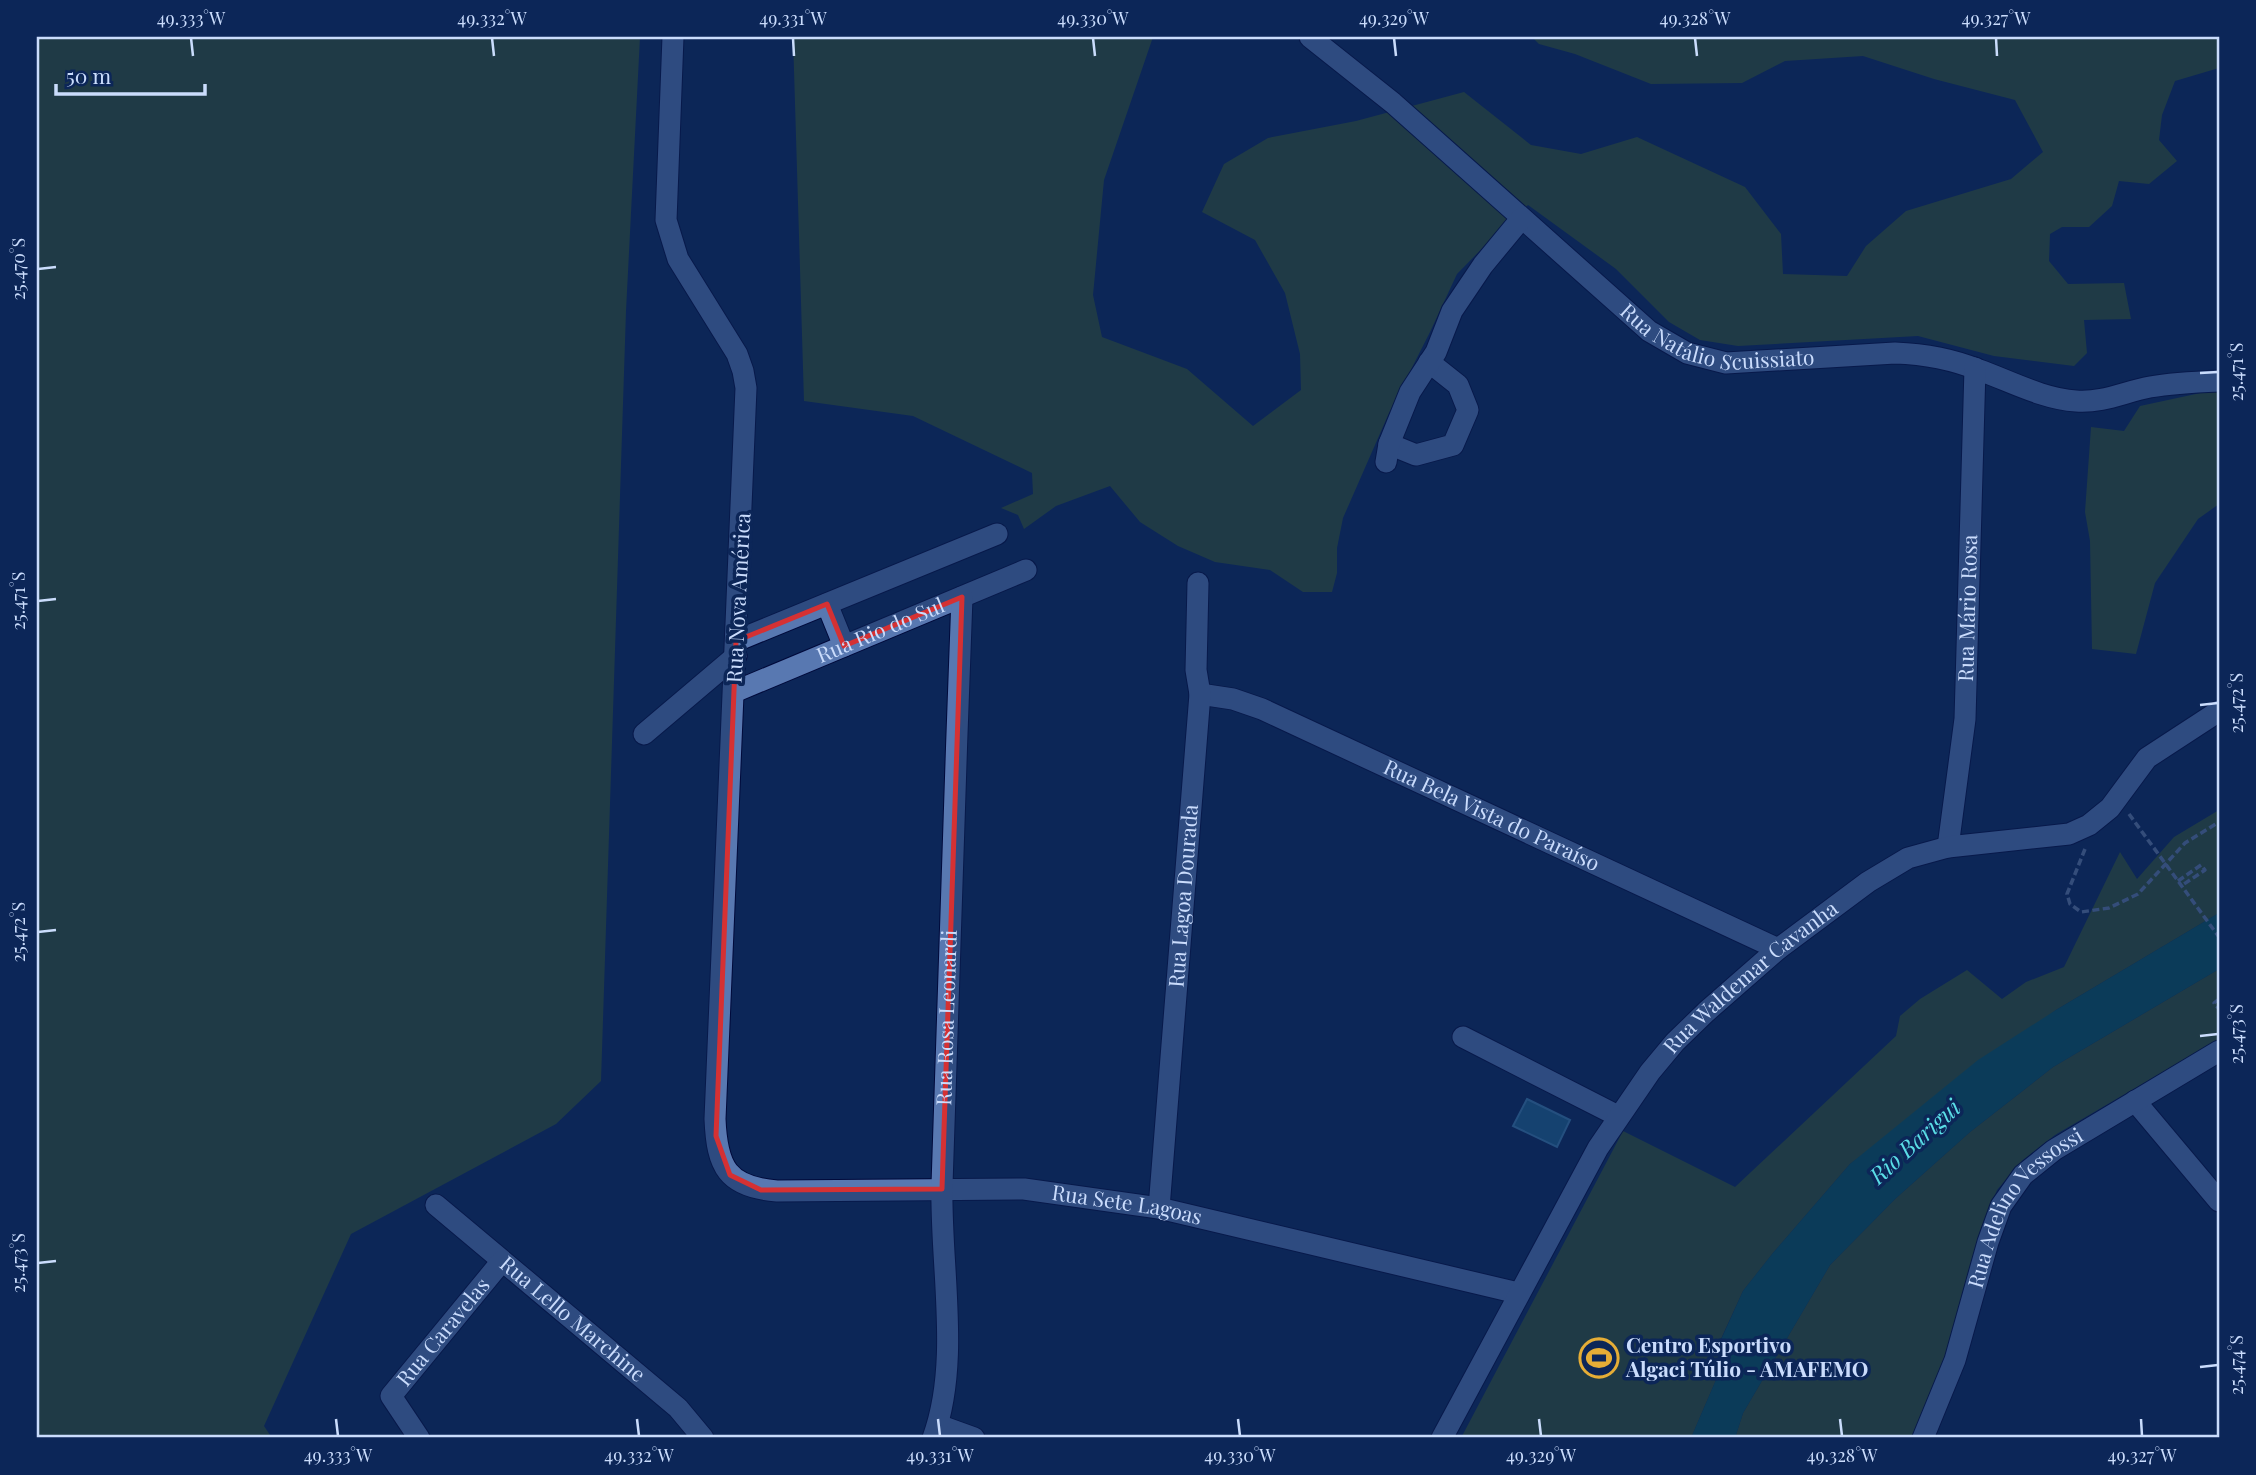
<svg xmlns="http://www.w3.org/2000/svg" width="2256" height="1475" font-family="'Playfair Display',serif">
	<rect width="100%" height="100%" fill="#0c2658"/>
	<g fill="#355332">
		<path d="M37,37H640L626,311L601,1081L556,1124L351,1234L264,1426L272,1438H37Z"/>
		<path d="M793,37H1153L1104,180L1093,295L1102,337L1187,369L1253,426L1301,390L1300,354L1285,293L1255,240L1202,212L1224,164L1268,138L1356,121L1464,92L1531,145L1581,154L1637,137L1745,187L1781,234L1783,274L1847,276L1866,246L1906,211L2011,179L2043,152L2015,100L1934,79L1863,56L1785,61L1742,83L1651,84L1575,54L1539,44L1532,37H2219V68L2175,81L2162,115L2159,140L2177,161L2149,184L2119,181L2112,206L2089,227H2062L2050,234L2049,261L2068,284L2124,283L2131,319L2084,320L2087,353L2074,366L1994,356L1918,336L1738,346L1700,340L1669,322L1616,269L1528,205L1507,223L1457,274L1430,332L1389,413L1343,518L1337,548V573L1332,592H1303L1270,570L1215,562L1178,546L1140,522L1110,486L1056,506L1024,529L1018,515L1001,508L1033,494L1032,473L913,416L804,401Z"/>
		<path d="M2219,389V504L2198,519L2155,583L2136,654L2092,649L2090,541L2085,512L2091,427L2124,431L2140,406Z"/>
		<path d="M2219,810V913L2056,1010L1850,1164L1773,1253L1743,1291L1720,1341L1716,1380L1691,1438H1461L1623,1131L1735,1187L1896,1036L1900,1016L1920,999L1967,970L2002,999L2026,982L2064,967L2120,852L2137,879L2174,837Z"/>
		<path d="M2219,969V1039L2055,1135L2023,1160L1997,1190L1981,1229L1944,1373L1919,1438H1735L1743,1413L1830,1265L1895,1199L1970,1132L2053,1067Z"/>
	</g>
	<path fill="#0a565b" d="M2219,913V969L2053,1067L1970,1132L1895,1199L1830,1265L1743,1413L1735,1438H1691L1716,1380L1720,1342L1743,1291L1773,1253L1850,1164L1978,1060L2056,1010Z"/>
	<path fill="#20648f" stroke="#4182af" stroke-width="2" d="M1527,1099L1570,1120L1557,1147L1513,1126Z"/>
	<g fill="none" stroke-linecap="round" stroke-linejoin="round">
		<g stroke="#000a3b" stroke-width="23">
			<g id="minor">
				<path id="s1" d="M673,37L666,220L678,259L737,354L743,371L746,388L715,1119C717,1167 727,1187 777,1191L1024,1189L1159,1208L1518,1293"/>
				<path id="s2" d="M1310,37L1393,103L1649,331L1687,353L1726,363L1895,353C1925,354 1952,359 1979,370C2010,381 2043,399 2076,401C2103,403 2124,392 2150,387C2173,383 2196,382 2219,381"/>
				<path d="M1389,444L1416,455L1453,445L1468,410L1458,385L1429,362"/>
				<path d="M1386,462L1389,444L1410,392L1436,352L1452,311L1483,265L1521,219"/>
				<path d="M827,604L844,646"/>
				<path d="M736,641L997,534"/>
				<path id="s3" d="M734,692L1026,570"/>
				<path id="s4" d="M1200,694L1233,699L1262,709L1778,949"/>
				<path d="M644,734L736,656"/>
				<path id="s5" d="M1948,847L1965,719L1975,368"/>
				<path d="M1463,1037L1618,1116"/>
				<path d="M2135,1101L2219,1201"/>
				<path id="s6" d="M436,1205L678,1408L703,1438"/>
				<path id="s7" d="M1159,1208L1200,694L1196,670L1198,583"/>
				<path d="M938,1425L974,1438"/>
				<path id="s8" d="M419,1438L391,1396L502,1261"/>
				<path id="s9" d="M933,1438C961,1361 940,1266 942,1185C947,989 955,793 962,597"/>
				<path id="s10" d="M1442,1438L1598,1148L1650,1072L1675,1042L1706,1012L1778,949L1868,882L1908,858L1948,847L2069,834L2089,825L2110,808L2147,758L2219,711"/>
				<path id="s11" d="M1923,1438L1955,1360L1988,1242L2001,1206L2023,1175L2054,1150L2219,1051"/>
			</g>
		</g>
		<g stroke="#657ca5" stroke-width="3.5" stroke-dasharray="7 3.5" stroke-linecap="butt">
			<path d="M2129,814L2219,937"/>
			<path d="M2085,849L2067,894L2070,904L2081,912L2109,908L2138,894L2185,843L2219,822"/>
			<path d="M2178,881L2201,865L2205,870L2181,886"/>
			<path d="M2219,999L2214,1003L2219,1009"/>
		</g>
		<use href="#minor" stroke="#5878b1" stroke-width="21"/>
	</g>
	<path d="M0 0H2256V1475H0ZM962,597L942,1189L761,1190L730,1175L716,1136L736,641L827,604L844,646Z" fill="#0c2658" fill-opacity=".55" fill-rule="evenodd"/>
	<path fill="none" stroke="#d53133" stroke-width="5" stroke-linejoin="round" d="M962,597L942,1189L761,1190L730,1175L716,1136L736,641L827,604L844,646Z"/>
	<path fill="none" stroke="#cadcfc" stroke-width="2.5" d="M191,38L193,56M492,38L494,56M793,38L794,56M1093,38L1095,56M1394,38L1396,56M1695,38L1697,56M1996,38L1997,56M38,269L56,267M2200,373L2218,372M38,601L56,599M2200,705L2218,703M38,932L56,930M2200,1036L2218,1034M38,1263L56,1261M2200,1367L2218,1365M336,1419L338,1436M637,1419L639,1436M938,1419L940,1436M1238,1419L1240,1436M1539,1419L1541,1436M1840,1419L1842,1436M2141,1419L2142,1436"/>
	<defs>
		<g id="stadium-ring" transform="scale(2.0125)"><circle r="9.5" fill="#0c2658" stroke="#e5ad36" stroke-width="1.5"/><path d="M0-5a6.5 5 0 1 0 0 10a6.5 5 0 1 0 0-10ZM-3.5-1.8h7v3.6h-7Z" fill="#e5ad36"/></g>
	</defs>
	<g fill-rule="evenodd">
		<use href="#stadium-ring" x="1599" y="1358"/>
	</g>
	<g text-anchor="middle" stroke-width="7" stroke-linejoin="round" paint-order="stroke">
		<g font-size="21" fill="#cadcfc" stroke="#0c2658">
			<text dy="7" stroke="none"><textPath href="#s2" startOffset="518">Rua Natálio Scuissiato</textPath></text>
			<text transform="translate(739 598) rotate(-87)" y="7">Rua Nova América</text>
			<text dy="7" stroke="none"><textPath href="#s5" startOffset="240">Rua Mário Rosa</textPath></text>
			<text dy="7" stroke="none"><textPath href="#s3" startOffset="159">Rua Rio do Sul</textPath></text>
			<text dy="7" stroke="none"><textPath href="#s4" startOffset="317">Rua Bela Vista do Paraíso</textPath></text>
			<text dy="7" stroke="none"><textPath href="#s7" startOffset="313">Rua Lagoa Dourada</textPath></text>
			<text dy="7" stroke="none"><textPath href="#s10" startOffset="560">Rua Waldemar Cavanha</textPath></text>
			<text dy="7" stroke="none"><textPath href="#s9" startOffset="422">Rua Rosa Leonardi</textPath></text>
			<text dy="7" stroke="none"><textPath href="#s1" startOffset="1563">Rua Sete Lagoas</textPath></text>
			<text dy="7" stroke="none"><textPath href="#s11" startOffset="257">Rua Adelino Vessossi</textPath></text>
			<text dy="7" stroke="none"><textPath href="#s6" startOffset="178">Rua Lello Marchine</textPath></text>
			<text dy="7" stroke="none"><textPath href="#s8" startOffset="133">Rua Caravelas</textPath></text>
		</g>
		<g font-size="21" font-weight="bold" fill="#cadcfc" stroke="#0c2658" text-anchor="start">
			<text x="1626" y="1353">Centro Esportivo<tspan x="1626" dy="24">Algaci Túlio - AMAFEMO</tspan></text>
		</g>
		<g font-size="23" font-style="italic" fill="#5adde6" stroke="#0c2658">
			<text transform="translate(1915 1142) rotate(-42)" y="8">Rio Barigui</text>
		</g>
	</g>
	<rect width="2256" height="1475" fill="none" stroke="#0c2658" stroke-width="77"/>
	<path d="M56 84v10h149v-10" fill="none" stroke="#cadcfc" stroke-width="3.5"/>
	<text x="66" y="84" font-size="21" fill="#cadcfc" stroke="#0c2658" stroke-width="5" paint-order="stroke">50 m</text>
	<rect x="38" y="38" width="2180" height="1398" fill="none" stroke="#cadcfc" stroke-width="2.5"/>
	<g font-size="18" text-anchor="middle" fill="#cadcfc">
		<text x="191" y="25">49.333°W</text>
		<text x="492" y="25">49.332°W</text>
		<text x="793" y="25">49.331°W</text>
		<text x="1093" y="25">49.330°W</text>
		<text x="1394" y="25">49.329°W</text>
		<text x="1695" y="25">49.328°W</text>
		<text x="1996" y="25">49.327°W</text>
		<text transform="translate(19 269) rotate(-90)" y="6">25.470°S</text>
		<text transform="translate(2237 372) rotate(-90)" y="6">25.471°S</text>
		<text transform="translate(19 601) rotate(-90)" y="6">25.471°S</text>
		<text transform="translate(2237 703) rotate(-90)" y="6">25.472°S</text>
		<text transform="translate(19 932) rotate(-90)" y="6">25.472°S</text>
		<text transform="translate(2237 1034) rotate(-90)" y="6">25.473°S</text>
		<text transform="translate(19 1263) rotate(-90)" y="6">25.473°S</text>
		<text transform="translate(2237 1365) rotate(-90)" y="6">25.474°S</text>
		<text x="338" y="1462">49.333°W</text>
		<text x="639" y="1462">49.332°W</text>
		<text x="940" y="1462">49.331°W</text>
		<text x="1240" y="1462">49.330°W</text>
		<text x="1541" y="1462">49.329°W</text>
		<text x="1842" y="1462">49.328°W</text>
		<text x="2142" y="1462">49.327°W</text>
	</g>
</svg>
